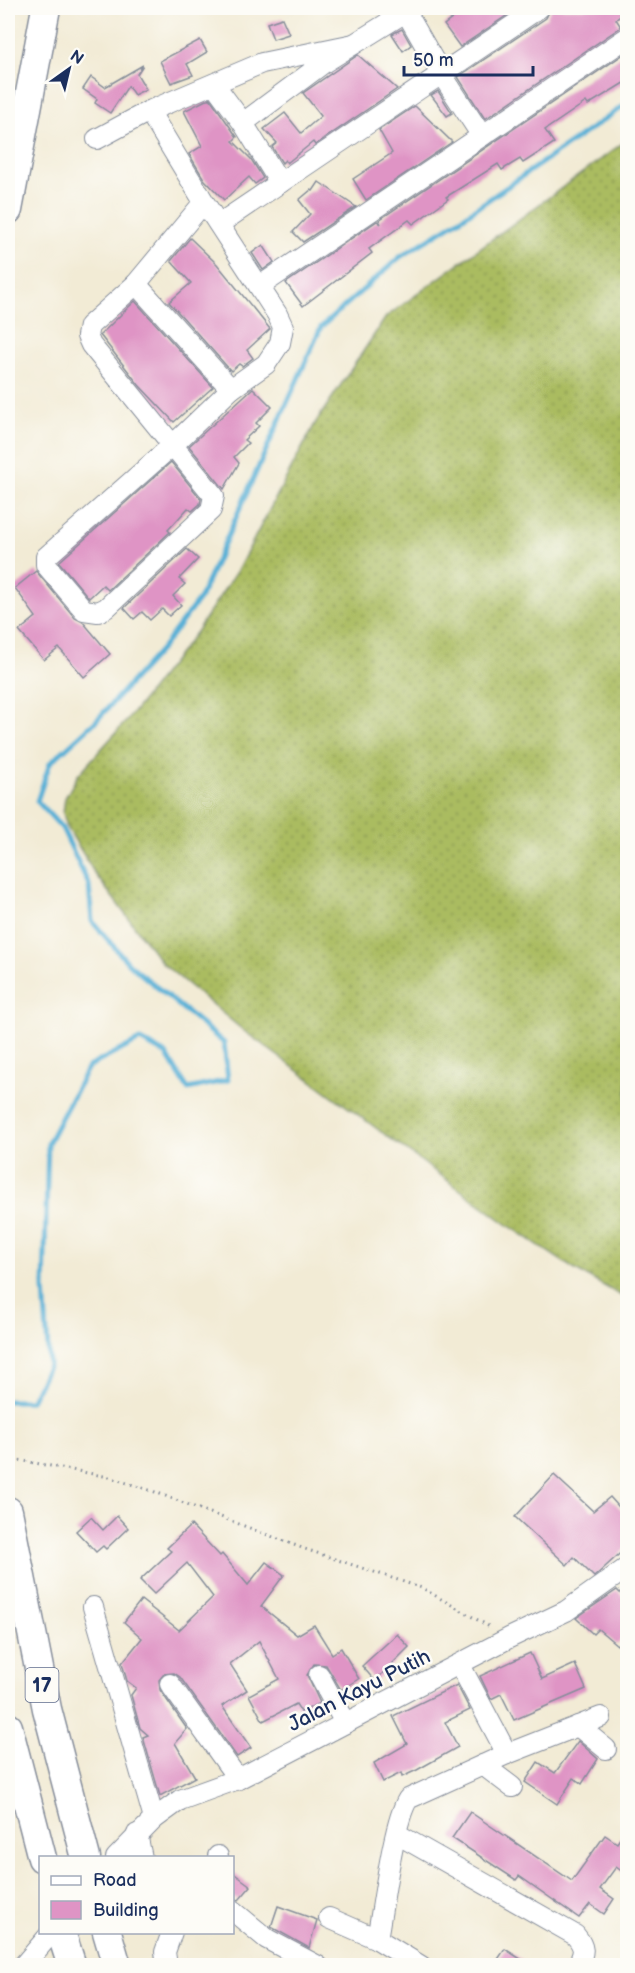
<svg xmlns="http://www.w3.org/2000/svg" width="635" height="1973" font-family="'Balsamiq Sans',sans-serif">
	<defs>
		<pattern id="grass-dots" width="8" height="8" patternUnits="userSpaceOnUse" patternTransform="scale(1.5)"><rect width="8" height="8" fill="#aabc60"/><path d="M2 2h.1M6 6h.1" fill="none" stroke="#8a9952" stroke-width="1.8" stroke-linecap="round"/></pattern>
	</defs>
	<rect width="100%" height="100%" fill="#fdfcf7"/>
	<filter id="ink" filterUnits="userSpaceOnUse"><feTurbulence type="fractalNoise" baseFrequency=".0167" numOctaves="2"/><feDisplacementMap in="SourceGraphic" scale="12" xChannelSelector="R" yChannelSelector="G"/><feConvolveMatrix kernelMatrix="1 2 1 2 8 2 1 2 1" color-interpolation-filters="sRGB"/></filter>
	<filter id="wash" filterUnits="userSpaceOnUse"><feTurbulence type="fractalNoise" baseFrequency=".008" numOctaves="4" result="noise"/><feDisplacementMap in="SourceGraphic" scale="24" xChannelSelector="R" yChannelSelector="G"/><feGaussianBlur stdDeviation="1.35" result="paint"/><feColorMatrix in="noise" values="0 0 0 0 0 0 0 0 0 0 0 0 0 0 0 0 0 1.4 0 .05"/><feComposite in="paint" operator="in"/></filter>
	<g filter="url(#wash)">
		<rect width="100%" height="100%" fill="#f2ebd5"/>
		<path fill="url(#grass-dots)" stroke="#62765f" stroke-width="1.5" d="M627,140V1299L574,1269L508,1225L244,1031L162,963L95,874L67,827L63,813L65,798L78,775L128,719L196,632L238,569L316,422L386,317Z"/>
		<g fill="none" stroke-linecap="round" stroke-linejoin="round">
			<path stroke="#59b0d6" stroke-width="5" d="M8,1401H31L49,1365L44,1288L48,1143L88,1067L140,1040L166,1054L188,1089L228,1080L224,1043L129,964L92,921L89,885L62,828L37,801L50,763L96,721L162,648L200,598L321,327L400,257L459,220L628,103"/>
		</g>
		<g id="blocks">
			<g fill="#df94c5">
				<path d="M446,8H518L460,47L444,25L453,18Z"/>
				<path d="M551,8H627V12L616,19L621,27L485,119L458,77L546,18Z"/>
				<path d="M282,18L289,34L273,39L267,23Z"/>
				<path d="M402,29L411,45L403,51L392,34Z"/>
				<path d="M200,40L207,52L187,64L193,75L171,83L160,61Z"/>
				<path d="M627,52V81L588,105L586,102L545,130L554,143L523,163L520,159L502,170L498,164L446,197L448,199L413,224L409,220L369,249L372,253L303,306L286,283L377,221L381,224L379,220Z"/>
				<path d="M358,55L397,89L315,145L313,142L287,163L285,160L282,163L272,147L277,143L264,129L285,113L301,133L321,116L303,93Z"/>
				<path d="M143,65L137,74L146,89L134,95L128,86L110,113L95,103L97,99L83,89L91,77L105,87Z"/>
				<path d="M438,91L452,113L447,116L431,95Z"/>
				<path d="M210,98L237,137L233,141L251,159L263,178L255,184L249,177L224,200L204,179L189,154L202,146L184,111Z"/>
				<path d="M415,106L452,142L366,200L353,179L392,153L379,130Z"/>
				<path d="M319,182L356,207L303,242L293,232L310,214L299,200L311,190L313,191Z"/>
				<path d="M190,238L217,264L270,329L247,350L253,358L242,366L239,364L231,371L169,302L191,283L171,261Z"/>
				<path d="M263,245L274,262L263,270L252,253Z"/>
				<path d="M135,301L213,387L174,422L139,385L100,335Z"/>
				<path d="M253,388L272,407L256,423L259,426L244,440L248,443L234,457L239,463L224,489L189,446Z"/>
				<path d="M171,462L201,499L200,504L192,511L188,508L168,530L170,532L108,590L103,585L89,598L59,562Z"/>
				<path d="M187,549L198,559L179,579L185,584L173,596L181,605L169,616L162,609L150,620L142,612L134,619L124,608Z"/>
				<path d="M36,571L75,618L83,622L110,654L84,677L59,648L44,660L19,631L36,617L15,588Z"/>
				<path d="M554,1475L593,1511L610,1497L627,1516V1547L594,1577L574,1557L567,1565L515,1517Z"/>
				<path d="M117,1516L128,1528L106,1549L103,1546L96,1552L76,1531L91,1517L103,1530Z"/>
				<path d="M191,1525L220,1556L222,1554L248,1585L266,1562L284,1575L261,1606L297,1635L314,1625L332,1654L341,1648L359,1679L341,1690L326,1665L314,1664L307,1675L320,1703L301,1712L296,1704L263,1721L249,1695L279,1679L259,1641L230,1664L247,1690L222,1706L251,1748L237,1757L180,1677L174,1673L164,1674L159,1680L160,1690L187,1729L175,1743L195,1777L160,1796L143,1737L148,1735L140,1728L131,1695L136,1688L127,1681L122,1663L142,1638L124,1622L141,1600L179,1630L213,1597L187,1563L154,1594L140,1580L171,1551L167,1548Z"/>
				<path d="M617,1590L627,1600V1633L617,1645L598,1629L593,1634L576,1618Z"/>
				<path d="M397,1634L409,1647L375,1681L362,1666Z"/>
				<path d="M530,1653L542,1679L575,1664L586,1689L514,1720L501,1694L491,1699L480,1676Z"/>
				<path d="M457,1685L470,1710L445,1722L458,1747L417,1770L402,1777L401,1773L383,1782L374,1763L407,1744L393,1716Z"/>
				<path d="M578,1741L598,1759L582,1784L574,1778L557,1804L525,1782L538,1762L555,1773Z"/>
				<path d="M470,1812L572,1881L605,1835L617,1843L627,1828V1875L616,1867L600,1889L614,1899L604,1914L590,1904L579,1918L519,1876L516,1880L452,1838Z"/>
				<path d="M232,1872L251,1886L239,1900L232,1898Z"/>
				<path d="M278,1906L317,1920L309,1948L271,1927Z"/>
				<path d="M505,1949L530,1965H494Z"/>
			</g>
		</g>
	</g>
	<g filter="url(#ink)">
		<use href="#blocks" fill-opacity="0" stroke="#868d9a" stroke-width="1.5"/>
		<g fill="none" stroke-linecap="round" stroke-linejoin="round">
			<g stroke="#868d9a" stroke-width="22">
				<g id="minor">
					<path d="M406,12L442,75L482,136"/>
					<path d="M214,84L243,123L280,183"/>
					<path d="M149,111L204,202L277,314L283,327L280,343L266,364L231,389L174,444L46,557V565L84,610L98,612L106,608L211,510L214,496L91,345L87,336L89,326L136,284L204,202"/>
					<path d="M243,123L325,62L412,8"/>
					<path d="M97,139L149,111L262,63L354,44"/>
					<path d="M219,224L539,8"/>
					<path d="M136,284L231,389"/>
					<path d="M260,286L628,37"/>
					<path d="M93,1607L154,1819"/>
					<path d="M460,1665L507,1754"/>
					<path d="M319,1675L345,1723"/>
					<path d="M170,1684L238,1779"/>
					<path d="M578,1726L606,1749"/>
					<path d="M483,1765L512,1787"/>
					<path d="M137,1834L142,1858"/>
					<path d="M397,1834L575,1935C585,1947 585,1952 577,1966"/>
					<path d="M218,1856V1858"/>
					<path d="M116,1858L154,1819L180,1800L238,1779L509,1638L566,1611L628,1567"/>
					<path d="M232,1910L267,1939L318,1966"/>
					<path d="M329,1918L377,1939L421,1966"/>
					<path d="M377,1939C383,1907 393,1823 408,1799L507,1754L601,1717"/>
					<path d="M23,1966L52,1932"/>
					<path d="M167,1966L165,1952L172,1932"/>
				</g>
			</g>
			<g stroke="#868d9a" stroke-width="31">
				<g id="highway">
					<path d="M8,210L46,8"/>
					<path d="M8,1511L47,1709L86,1858"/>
					<path d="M8,1727L42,1858"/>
					<path d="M61,1932L72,1966"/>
					<path d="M107,1932L117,1966"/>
				</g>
			</g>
			<path stroke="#868d9a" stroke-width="3" stroke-dasharray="1.5 4.5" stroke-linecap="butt" d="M8,1458L109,1477L155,1492L302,1548L422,1588L490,1627"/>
			<use href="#minor" stroke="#fff" stroke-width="20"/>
			<use href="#highway" stroke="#fff" stroke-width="28"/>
		</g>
	</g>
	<g text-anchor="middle" stroke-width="5" stroke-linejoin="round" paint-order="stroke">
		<rect fill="#fdfcf7" stroke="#5f6c8c" stroke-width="1.5" x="25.5" y="1668" width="33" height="34" rx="4.5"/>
		<g font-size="20" font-weight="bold" fill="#1b2f5e">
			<text x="42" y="1692">17</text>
		</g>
		<g font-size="21" fill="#1b2f5e" stroke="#fdfcf7">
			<text transform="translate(359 1690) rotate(-27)" y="7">Jalan Kayu Putih</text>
		</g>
	</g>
	<rect width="635" height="1973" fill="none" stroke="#fdfcf7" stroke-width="30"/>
	<rect x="39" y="1856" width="195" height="78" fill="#fdfcf7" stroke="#a3aaba" stroke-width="1.5"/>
	<rect x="51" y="1876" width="30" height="9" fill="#ffffff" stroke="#a3aaba" stroke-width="1.5"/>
	<text x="93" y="1886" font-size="18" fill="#1b2f5e">Road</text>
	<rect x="51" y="1901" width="30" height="18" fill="#df94c5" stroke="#a3aaba" stroke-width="1.5"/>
	<text x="93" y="1916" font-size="18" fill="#1b2f5e">Building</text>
	<g transform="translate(69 69) rotate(34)" stroke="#fdfcf7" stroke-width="4.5" paint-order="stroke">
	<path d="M0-4.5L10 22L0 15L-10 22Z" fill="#1b2f5e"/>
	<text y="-9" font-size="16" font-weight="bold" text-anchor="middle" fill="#1b2f5e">N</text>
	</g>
	<path d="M404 66v9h129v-9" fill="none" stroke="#1b2f5e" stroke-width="3"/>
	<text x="413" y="66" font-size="18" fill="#1b2f5e" stroke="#fdfcf7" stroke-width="4.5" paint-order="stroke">50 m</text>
</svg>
